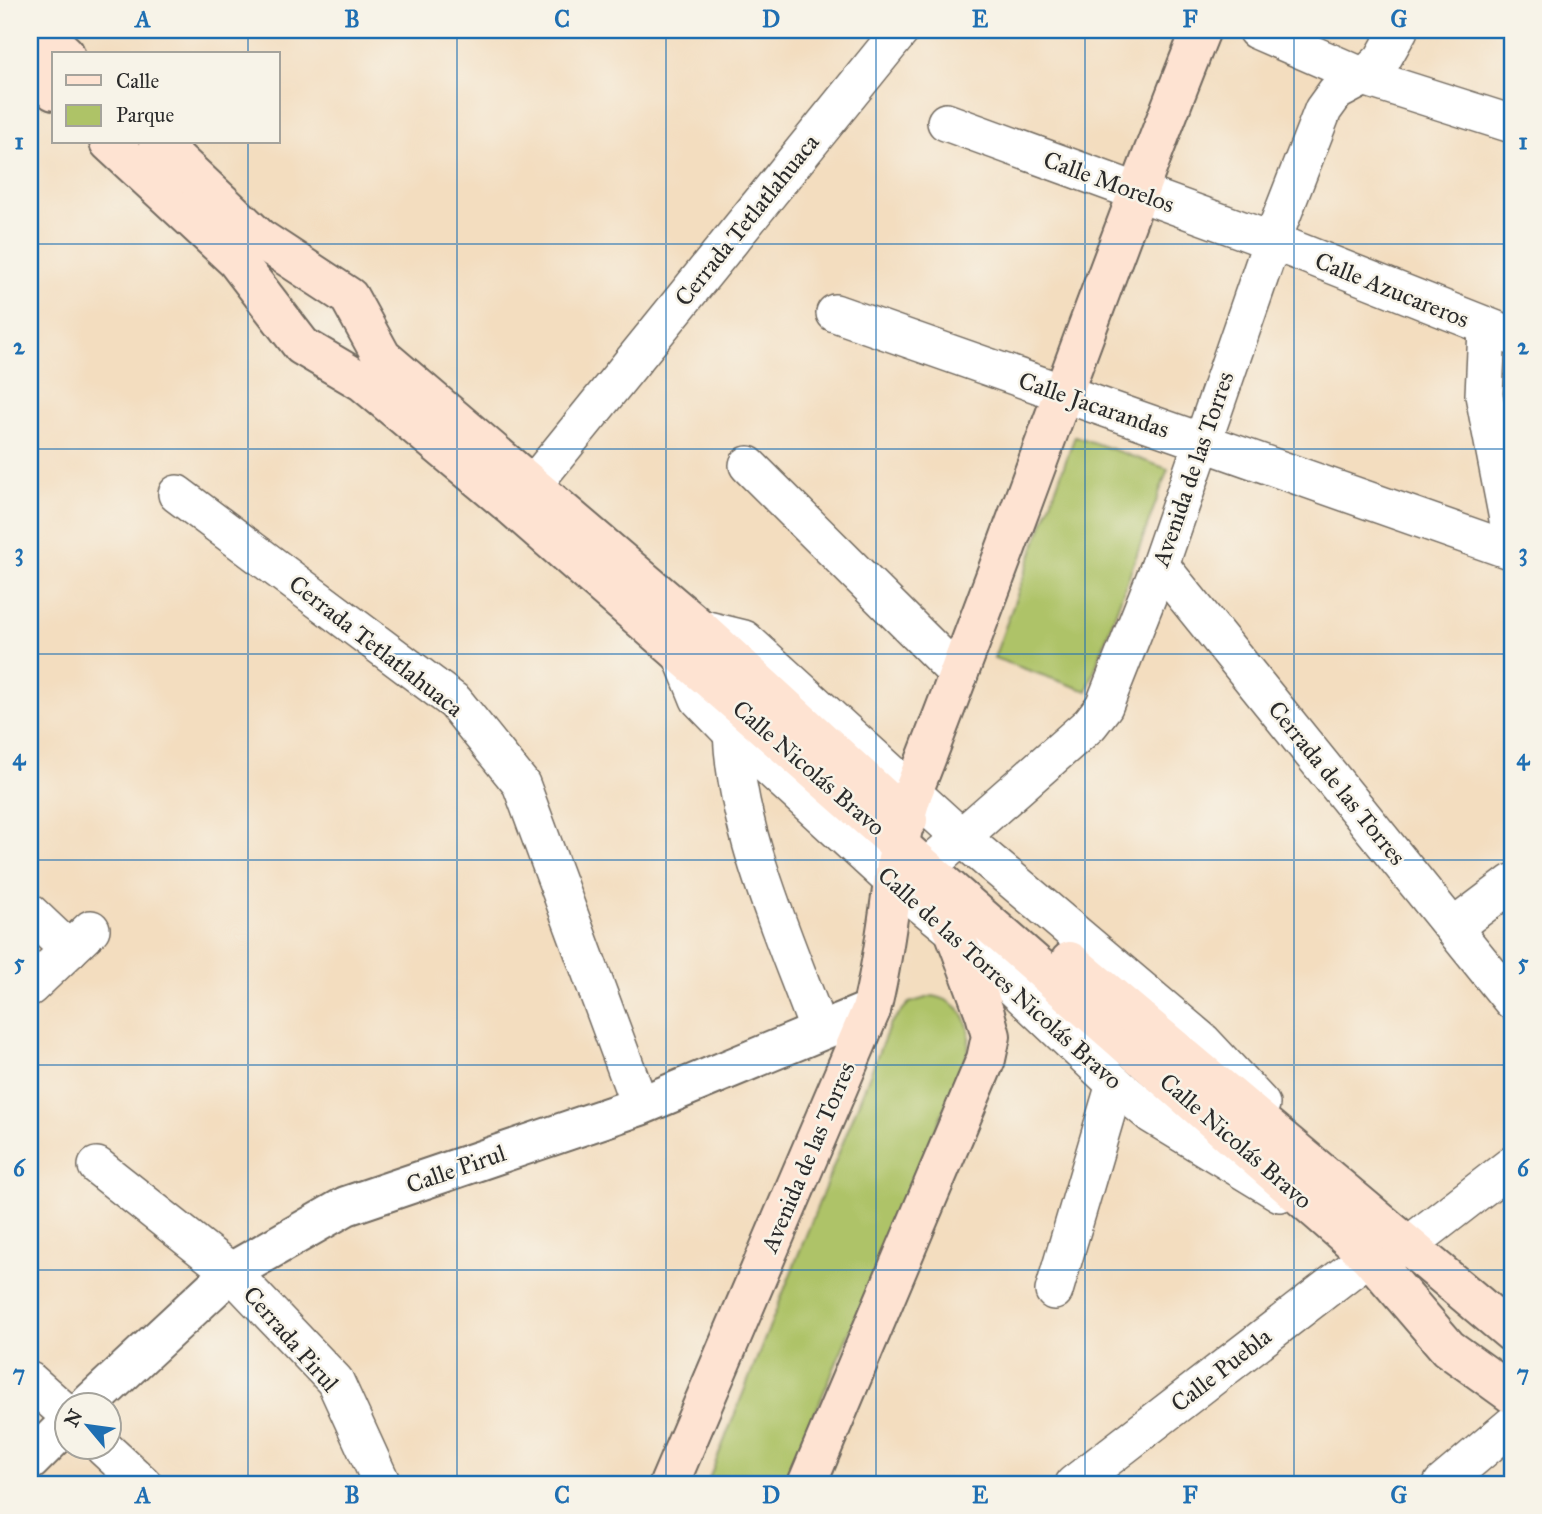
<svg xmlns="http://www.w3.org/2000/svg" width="1542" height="1514" font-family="'IM FELL Great Primer',serif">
	<rect width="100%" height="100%" fill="#f7f3e8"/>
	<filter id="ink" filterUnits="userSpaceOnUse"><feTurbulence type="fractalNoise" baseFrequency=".0143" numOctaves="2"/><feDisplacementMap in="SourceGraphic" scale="14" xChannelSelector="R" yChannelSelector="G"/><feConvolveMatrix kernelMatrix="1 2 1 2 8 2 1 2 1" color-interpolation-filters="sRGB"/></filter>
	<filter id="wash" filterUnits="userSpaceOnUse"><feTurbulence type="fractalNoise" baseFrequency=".00686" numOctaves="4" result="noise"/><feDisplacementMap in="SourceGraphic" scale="28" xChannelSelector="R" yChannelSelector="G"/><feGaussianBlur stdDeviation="1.57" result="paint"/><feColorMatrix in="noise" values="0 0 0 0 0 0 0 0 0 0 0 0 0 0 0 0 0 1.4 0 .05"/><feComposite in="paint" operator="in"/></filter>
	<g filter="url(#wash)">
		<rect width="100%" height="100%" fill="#f3ddbf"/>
		<g fill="#aec367" stroke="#6c7749" stroke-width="2">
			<path d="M1075,436L1168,469L1087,691L994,658Z"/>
			<path d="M933,996C964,1002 974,1026 967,1055L785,1484H707L890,1024L909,1003Z"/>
		</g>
	</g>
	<g filter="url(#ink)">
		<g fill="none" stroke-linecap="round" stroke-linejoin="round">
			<g stroke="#71695f" stroke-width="40">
				<g id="minor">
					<path d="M1256,30L1364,77L1512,124"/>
					<path d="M946,122L1272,241L1512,336"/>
					<path d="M835,313L1512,551"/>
					<path d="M1487,329L1484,395L1512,540"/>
					<path d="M748,465L959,675"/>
					<path d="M177,494L455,702L521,784L640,1106"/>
					<path d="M514,508L901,30"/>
					<path d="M1160,565L1512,1001"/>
					<path d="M699,628L744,639L961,837L1202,1041L1261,1104"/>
					<path d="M682,657L699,699L732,733L895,883L954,931L1115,1084L1152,1115L1280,1193"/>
					<path d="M732,733C737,836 784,936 819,1031"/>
					<path d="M925,869L1090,724L1104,706L1160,565L1272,241L1323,110L1336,92L1364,77L1382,60L1399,30"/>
					<path d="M30,913L69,950"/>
					<path d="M1454,927L1512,883"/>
					<path d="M30,987L91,929"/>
					<path d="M97,1166L231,1272L335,1381L382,1484"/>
					<path d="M1054,1291L1115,1084"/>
					<path d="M30,1381L66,1413"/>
					<path d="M104,1448L143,1484"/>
					<path d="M1074,1484L1369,1256L1406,1247L1512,1165"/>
					<path d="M1442,1484L1512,1425"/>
				</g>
			</g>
			<g stroke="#71695f" stroke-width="42">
				<g id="tertiary">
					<path d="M87,1406L231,1272L346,1206L640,1106L871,1010"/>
					<path d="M30,1461L66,1425"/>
				</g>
			</g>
			<g stroke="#71695f" stroke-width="42">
				<g id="secondary">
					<path d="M39,30L65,54"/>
					<path d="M30,69L54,91"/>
					<path d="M109,142L236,260L302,346L363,382L514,508L1369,1256L1448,1348L1512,1394"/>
					<path d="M158,142L259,238L349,297L382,357L699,628L908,820"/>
					<path d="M1070,961L1512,1333"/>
					<path d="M669,1484L871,1010C890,938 890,862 913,792C1013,539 1100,282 1201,30"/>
					<path d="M807,1484L986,1059L991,1036L985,1014L954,931L930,881"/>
				</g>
			</g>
			<use href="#minor" stroke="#fff" stroke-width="37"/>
			<use href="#tertiary" stroke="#fff" stroke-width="38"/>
			<use href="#secondary" stroke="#fee3d2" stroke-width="38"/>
		</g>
	</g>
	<path fill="none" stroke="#1f6fb2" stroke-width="2" stroke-opacity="0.55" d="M248,30V54M457,30V1484M666,30V1484M876,30V1484M1085,30V1484M1294,30V1484M248,142V1484M30,244H1512M30,449H1512M30,654H1512M30,860H1512M30,1065H1512M30,1270H1512"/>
	<g text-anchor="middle" stroke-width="5" stroke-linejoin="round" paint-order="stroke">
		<g font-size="24" fill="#2b2b2b" stroke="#f7f3e8">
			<text transform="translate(1109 182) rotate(20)" y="8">Calle Morelos</text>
			<text transform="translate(747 220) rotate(-51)" y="8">Cerrada Tetlatlahuaca</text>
			<text transform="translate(1392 290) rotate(22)" y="8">Calle Azucareros</text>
			<text transform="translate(1094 405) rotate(19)" y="8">Calle Jacarandas</text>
			<text transform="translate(1193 469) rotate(-71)" y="8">Avenida de las Torres</text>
			<text transform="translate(376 646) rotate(38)" y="8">Cerrada Tetlatlahuaca</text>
			<text transform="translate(809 768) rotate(41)" y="8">Calle Nicolás Bravo</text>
			<text transform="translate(1337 783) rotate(51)" y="8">Cerrada de las Torres</text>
			<text transform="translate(1000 978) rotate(42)" y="8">Calle de las Torres Nicolás Bravo</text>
			<text transform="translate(1236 1141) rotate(41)" y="8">Calle Nicolás Bravo</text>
			<text transform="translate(808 1157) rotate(-67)" y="8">Avenida de las Torres</text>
			<text transform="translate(456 1169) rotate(-19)" y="8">Calle Pirul</text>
			<text transform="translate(291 1339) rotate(49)" y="8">Cerrada Pirul</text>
			<text transform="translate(1221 1370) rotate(-38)" y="8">Calle Puebla</text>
		</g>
	</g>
	<rect width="1542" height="1514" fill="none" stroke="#f7f3e8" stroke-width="77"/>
	<rect x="52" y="52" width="228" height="91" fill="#f7f3e8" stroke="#a5a39c" stroke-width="2"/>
	<rect x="66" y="75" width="35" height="10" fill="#fee3d2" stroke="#a5a39c" stroke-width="2"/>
	<text x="116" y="88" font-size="21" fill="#2b2b2b">Calle</text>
	<rect x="66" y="105" width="35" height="21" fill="#aec367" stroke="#a5a39c" stroke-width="2"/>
	<text x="116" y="122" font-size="21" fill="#2b2b2b">Parque</text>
	<g transform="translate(88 1426) rotate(299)"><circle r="33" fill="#f7f3e8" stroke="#a5a39c" stroke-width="2"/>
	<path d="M0-5L12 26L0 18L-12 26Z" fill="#1f6fb2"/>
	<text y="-10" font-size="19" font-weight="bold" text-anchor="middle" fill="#2b2b2b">N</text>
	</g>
	<rect x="38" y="38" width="1466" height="1438" fill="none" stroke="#1f6fb2" stroke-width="2.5"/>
	<g font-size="23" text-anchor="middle" font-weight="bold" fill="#1f6fb2">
		<text x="143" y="27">A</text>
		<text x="352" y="27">B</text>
		<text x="562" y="27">C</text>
		<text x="771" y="27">D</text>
		<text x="980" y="27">E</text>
		<text x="1190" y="27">F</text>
		<text x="1399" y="27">G</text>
		<text x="19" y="149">1</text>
		<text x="1523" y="149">1</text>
		<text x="19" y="354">2</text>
		<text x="1523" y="354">2</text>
		<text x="19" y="560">3</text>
		<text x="1523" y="560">3</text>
		<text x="19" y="765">4</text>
		<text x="1523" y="765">4</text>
		<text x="19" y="970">5</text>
		<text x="1523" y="970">5</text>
		<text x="19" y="1176">6</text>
		<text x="1523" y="1176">6</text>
		<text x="19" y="1381">7</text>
		<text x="1523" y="1381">7</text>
		<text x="143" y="1503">A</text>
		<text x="352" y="1503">B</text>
		<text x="562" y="1503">C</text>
		<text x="771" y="1503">D</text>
		<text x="980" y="1503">E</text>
		<text x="1190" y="1503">F</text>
		<text x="1399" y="1503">G</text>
	</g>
</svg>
